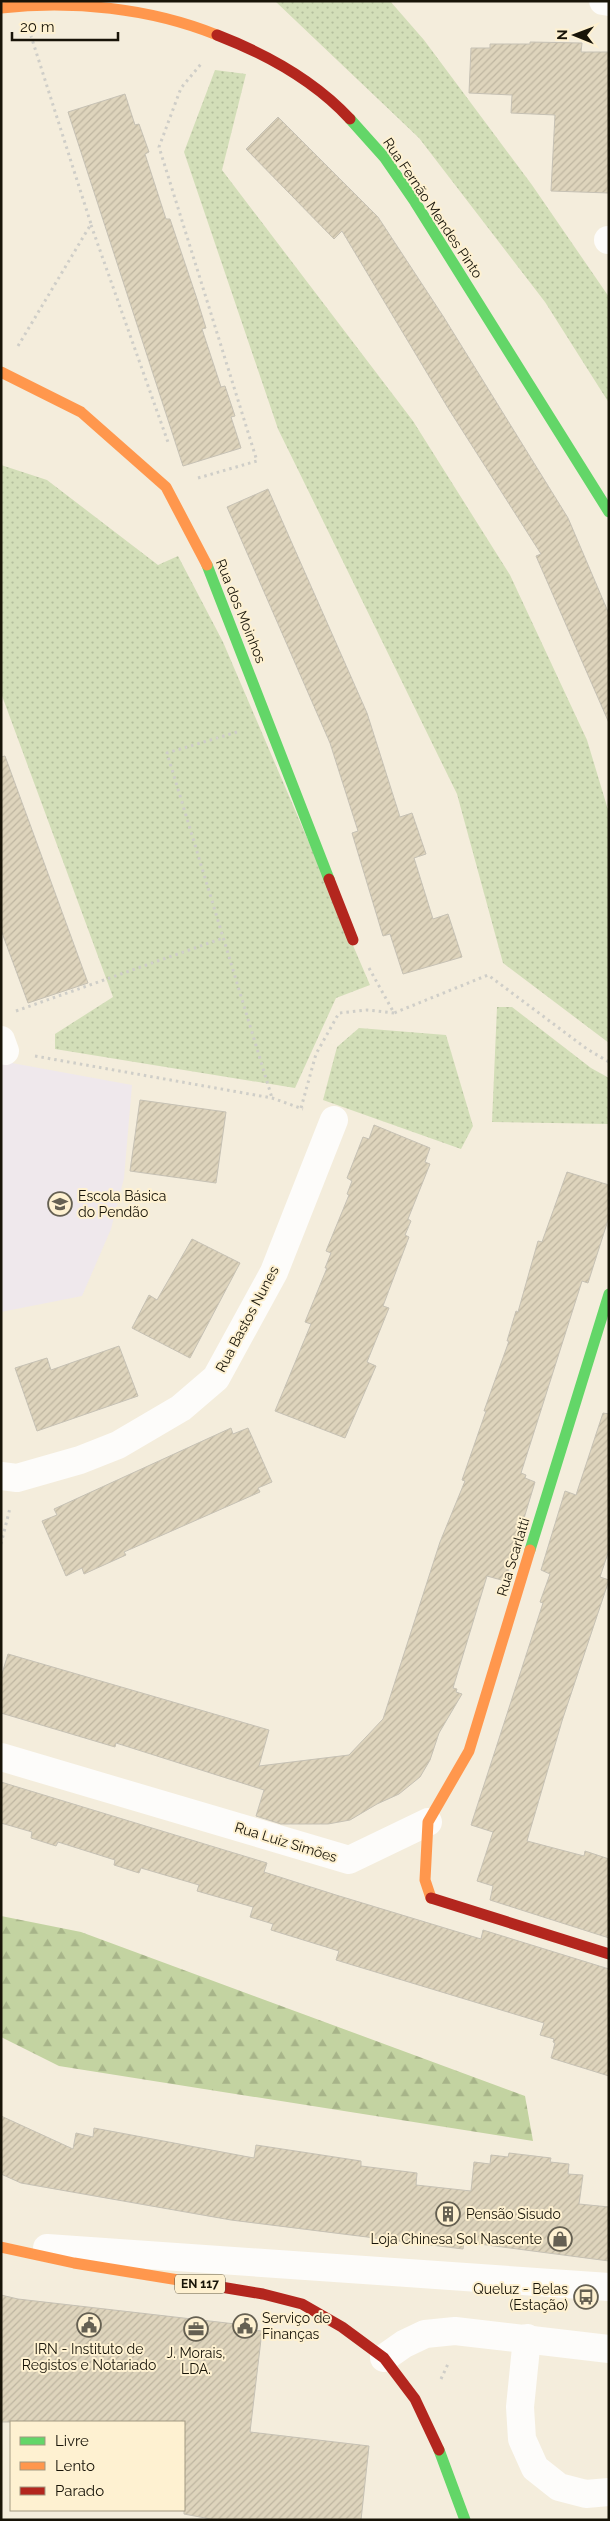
<svg xmlns="http://www.w3.org/2000/svg" width="610" height="2521" font-family="Raleway,sans-serif">
	<defs>
		<pattern id="grass-dots" width="8" height="8" patternUnits="userSpaceOnUse" patternTransform="scale(1.25)"><rect width="8" height="8" fill="#d3deb8"/><path d="M2 2h.1M6 6h.1" fill="none" stroke="#b4be9d" stroke-width="1.8" stroke-linecap="round"/></pattern>
		<pattern id="forest-firs" width="22" height="20" patternUnits="userSpaceOnUse" patternTransform="scale(1.25)"><rect width="22" height="20" fill="#c3d3a1"/><path d="M5 1l3.5 6h-7zM16 11l3.5 6h-7z" fill="#a7b489"/></pattern>
		<pattern id="building-hatch" width="6" height="6" patternUnits="userSpaceOnUse" patternTransform="scale(1.25)"><rect width="6" height="6" fill="#ded4bc"/><path d="M-1 1l2-2M0 6l6-6M5 7l2-2" fill="none" stroke="#beb5a0"/></pattern>
	</defs>
	<rect width="100%" height="100%" fill="#f4eddc"/>
	<path fill="#efe8ec" d="M1,1061L132,1085L124,1178L111,1229L82,1296L1,1312Z"/>
	<g fill="url(#grass-dots)">
		<path d="M275,1H390L424,40L532,185L609,297V403L545,302L419,138Z"/>
		<path d="M215,70L246,74L222,170L413,421L510,575L587,740L609,813V1043L503,963L457,794L278,429L184,152Z"/>
		<path d="M1,465L47,480L158,565L178,556L223,642L370,985L336,998L295,1088L55,1049V1034L113,997L1,693Z"/>
		<path d="M497,1007H512L591,1068L609,1078V1124L492,1122Z"/>
		<path d="M359,1028L446,1035L473,1126L461,1149L323,1100L337,1047Z"/>
	</g>
	<path fill="url(#forest-firs)" d="M1,1916L81,1932L525,2096L533,2141L59,2066L1,2037Z"/>
	<g fill="url(#building-hatch)" stroke="#c6c1b4">
		<path d="M530,42L582,43L581,52H609V193L551,191L555,115L511,113L512,95L469,93L471,48H490V44H530Z"/>
		<path d="M125,94L135,125L139,124L149,152L145,154L166,219H170L196,296L206,328L202,329L221,387L225,386L235,416L231,417L241,448L183,466L68,112Z"/>
		<path d="M278,117L378,217L443,316L568,518L609,614V723L536,556L541,554L448,408L342,231L334,239L246,149Z"/>
		<path d="M268,489L367,713L400,817L412,813L426,854L414,858L433,919L448,914L462,957L403,974L390,934L383,936L352,833L358,831L330,743L227,507Z"/>
		<path d="M5,756L88,983L28,1003L1,930V757Z"/>
		<path d="M140,1100L226,1112L216,1183L130,1171Z"/>
		<path d="M374,1125L430,1148L425,1162L430,1164L408,1219L411,1221L405,1235L409,1237L383,1306L389,1308L367,1362L376,1366L345,1438L275,1411L311,1324L305,1322L327,1268H325L331,1253L326,1251L349,1195L347,1194L352,1181L347,1178L363,1137L369,1139Z"/>
		<path d="M567,1172L609,1185V1217L588,1283L582,1281L521,1473L526,1475L525,1478L535,1482L505,1581L487,1576L453,1688L457,1689L456,1692L462,1694L439,1733L430,1760L420,1777L399,1794L377,1804L350,1820L328,1824H281L256,1816L264,1790L116,1743L115,1747L1,1713V1677L8,1654L269,1730L259,1766L349,1755L383,1719L440,1542L465,1481L462,1480L486,1411H484L509,1341H507L516,1311L518,1312L538,1241L542,1242Z"/>
		<path d="M192,1239L240,1263L190,1358L132,1328L149,1295L157,1300Z"/>
		<path d="M119,1346L138,1396L37,1431L15,1368L47,1358L51,1370Z"/>
		<path d="M603,1413L609,1414V1550L600,1577L609,1580L562,1721L527,1841L584,1856L585,1851L609,1859V1938L490,1900L493,1886L477,1881L493,1832L471,1825L543,1603L540,1602L550,1574L541,1570L565,1491L576,1495Z"/>
		<path d="M231,1428L233,1434L248,1428L272,1482L258,1488L260,1492L124,1552L126,1555L84,1574L82,1568L66,1576L42,1521L57,1515L54,1509Z"/>
		<path d="M1,1782L267,1863L264,1872L336,1895L481,1939L483,1930L609,1969V2076L551,2058L555,2043L553,2042L554,2039L540,2035L544,2023L336,1960L339,1951L271,1930L273,1924L250,1917L253,1907L197,1891L199,1885L141,1868L139,1873L114,1865L115,1860L58,1842L56,1846L31,1838L32,1832L1,1823Z"/>
		<path d="M1,2116L73,2149L76,2133L93,2137L94,2128L254,2158L256,2145L361,2161V2166L417,2173L416,2185L471,2191L474,2162L490,2164L491,2155L508,2157L509,2153L551,2158L550,2162L569,2164L568,2174L583,2175L579,2204L609,2207V2261L464,2242L463,2249L231,2220L21,2183L1,2174Z"/>
		<path d="M1,2295L18,2299L253,2326L252,2330L262,2331L250,2432L369,2446L361,2520H216L184,2514V2422H1Z"/>
	</g>
	<g fill="none" stroke-linecap="round" stroke-linejoin="round">
		<g stroke="#cfcec8" stroke-width="3" stroke-dasharray="2.5 4" stroke-linecap="butt">
			<path d="M91,225L169,445"/>
			<path d="M18,346L91,224L31,36"/>
			<path d="M198,478L257,461L159,147L181,88L201,64"/>
			<path d="M237,732L167,753L272,1098"/>
			<path d="M369,968L394,1013L488,975L587,1049L609,1062"/>
			<path d="M16,1011L223,938"/>
			<path d="M35,1056L272,1098L303,1109"/>
			<path d="M301,1108L316,1054L339,1013L367,1010L394,1013"/>
			<path d="M1,1544L10,1508"/>
			<path d="M441,2379L448,2364"/>
		</g>
		<g stroke="#fdfcfa" stroke-width="28">
			<path d="M603,1L609,2"/>
			<path d="M608,240H609"/>
			<path d="M1,1040L5,1051L1,1050"/>
			<path d="M1,1476L17,1478L80,1460L118,1445L181,1408L216,1378L274,1272L334,1120"/>
			<path d="M1,1757L349,1860L428,1822"/>
			<path d="M47,2248L609,2287"/>
			<path d="M527,2338L520,2407L522,2439L535,2468L559,2487L586,2494L609,2492"/>
			<path d="M384,2358L404,2344L425,2334L455,2331L609,2349"/>
		</g>
		<g stroke="#63d668" stroke-width="11">
			<path d="M350,119L384,157L415,202L609,512"/>
			<path d="M207,565L329,879"/>
			<path d="M530,1550L609,1294"/>
			<path d="M439,2450L465,2520"/>
		</g>
		<g stroke="#ff974d" stroke-width="11">
			<path d="M1,8C72,0 150,8 217,35"/>
			<path d="M1,372L81,412L166,487L207,565"/>
			<path d="M431,1898L425,1880L428,1822L469,1751L530,1550"/>
			<path d="M1,2247L74,2263L203,2284"/>
		</g>
		<g stroke="#b3261e" stroke-width="11">
			<path d="M217,35C266,54 314,80 350,119"/>
			<path d="M329,879L353,940"/>
			<path d="M431,1898L609,1954"/>
			<path d="M203,2284L263,2294L302,2304L342,2327L384,2358L415,2399L439,2450"/>
		</g>
	</g>
	<defs>
		<g id="school-ring" transform="scale(1.25)"><circle r="9.5" fill="#fef1d1" stroke="#656052" stroke-width="1.5"/><path d="M0-5L7-2L0 1L-7-2ZM-4 1L0 2.5L4 1V4Q0 6-4 4Z" fill="#656052"/></g>
		<g id="building-ring" transform="scale(1.25)"><circle r="9.5" fill="#fef1d1" stroke="#656052" stroke-width="1.5"/><path d="M-4-6H4V6H1V3H-1V6H-4ZM-2.5-4.3h1.7v1.8h-1.7ZM.8-4.3h1.7v1.8H.8ZM-2.5-1h1.7V.8h-1.7ZM.8-1h1.7V.8H.8Z" fill="#656052"/></g>
		<g id="shop-ring" transform="scale(1.25)"><circle r="9.5" fill="#fef1d1" stroke="#656052" stroke-width="1.5"/><path d="M-5-2.5h2.3a2.7 3.5 0 0 1 5.4 0H5L5.5 6h-11ZM-1.5-2.5h3a1.5 2.3 0 0 0-3 0Z" fill="#656052"/></g>
		<g id="bus-ring" transform="scale(1.25)"><circle r="9.5" fill="#fef1d1" stroke="#656052" stroke-width="1.5"/><path d="M-5-6H5V4H4V6H2V4H-2V6H-4V4H-5ZM-3.5-4V0h7V-4ZM-3.5 1.2v1.5H-2V1.2ZM2 1.2v1.5H3.5V1.2Z" fill="#656052"/></g>
		<g id="civic-ring" transform="scale(1.25)"><circle r="9.5" fill="#fef1d1" stroke="#656052" stroke-width="1.5"/><path d="M-.6-6.5H3V-4.5H.6V-3L4-1V1h2V6H-6V1h2V-1L-.6-3ZM-1.2 2.5V6h2.4V2.5Z" fill="#656052"/></g>
		<g id="office-ring" transform="scale(1.25)"><circle r="9.5" fill="#fef1d1" stroke="#656052" stroke-width="1.5"/><path d="M-6-3h4V-5.5h4V-3h4V5H-6ZM-1-4.5V-3h2v-1.5ZM-6 0V1H6V0Z" fill="#656052"/></g>
	</defs>
	<g fill-rule="evenodd">
		<use href="#school-ring" x="60" y="1204"/>
		<use href="#building-ring" x="448" y="2214"/>
		<use href="#shop-ring" x="560" y="2239"/>
		<use href="#bus-ring" x="586" y="2297"/>
		<use href="#civic-ring" x="89" y="2325"/>
		<use href="#civic-ring" x="245" y="2326"/>
		<use href="#office-ring" x="196" y="2329"/>
	</g>
	<g text-anchor="middle" stroke-width="4" stroke-linejoin="round" paint-order="stroke">
		<rect fill="#fef1d1" stroke="#5d5644" stroke-width="1" x="175" y="2274.5" width="50" height="19" rx="4"/>
		<g font-size="12" font-weight="bold" fill="#181408">
			<text x="200" y="2288">EN 117</text>
		</g>
		<g font-size="14" fill="#181408" stroke="#fef1d1">
			<text transform="translate(433 208) rotate(56)" y="5">Rua Fernão Mendes Pinto</text>
			<text transform="translate(241 611) rotate(68)" y="5">Rua dos Moinhos</text>
			<text transform="translate(247 1319) rotate(-62)" y="5">Rua Bastos Nunes</text>
			<text transform="translate(513 1557) rotate(-73)" y="5">Rua Scarlatti</text>
			<text transform="translate(286 1842) rotate(17)" y="5">Rua Luiz Simões</text>
		</g>
		<g font-size="14" fill="#181408" stroke="#fef1d1" text-anchor="start">
			<text x="78" y="1201">Escola Básica<tspan x="78" dy="16">do Pendão</tspan></text>
			<text x="466" y="2219">Pensão Sisudo</text>
			<text x="542" y="2244" text-anchor="end">Loja Chinesa Sol Nascente</text>
			<text x="568" y="2294" text-anchor="end">Queluz - Belas<tspan x="568" dy="16">(Estação)</tspan></text>
			<text x="262" y="2323">Serviço de<tspan x="262" dy="16">Finanças</tspan></text>
			<text x="89" y="2354" text-anchor="middle">IRN - Instituto de<tspan x="89" dy="16">Registos e Notariado</tspan></text>
			<text x="196" y="2358" text-anchor="middle">J. Morais,<tspan x="196" dy="16">LDA.</tspan></text>
		</g>
	</g>
	<rect width="610" height="2521" fill="none" stroke="#181408" stroke-width="5"/>
	<rect x="10" y="2421" width="175" height="90" fill="#fef1d1" stroke="#a29981"/>
	<rect x="20" y="2437" width="25" height="8" fill="#63d668" stroke="#a29981"/>
	<text x="55" y="2446" font-size="15" fill="#181408">Livre</text>
	<rect x="20" y="2462" width="25" height="8" fill="#ff974d" stroke="#a29981"/>
	<text x="55" y="2471" font-size="15" fill="#181408">Lento</text>
	<rect x="20" y="2487" width="25" height="8" fill="#b3261e" stroke="#a29981"/>
	<text x="55" y="2496" font-size="15" fill="#181408">Parado</text>
	<g transform="translate(575 35) rotate(271)" stroke="#fef1d1" stroke-width="4" paint-order="stroke">
	<path d="M0-4L9 19L0 12L-9 19Z" fill="#181408"/>
	<text y="-8" font-size="14" font-weight="bold" text-anchor="middle" fill="#181408">N</text>
	</g>
	<path d="M12 32v8h106v-8" fill="none" stroke="#181408" stroke-width="2.5"/>
	<text x="20" y="32" font-size="15" fill="#181408" stroke="#fef1d1" stroke-width="4" paint-order="stroke">20 m</text>
</svg>
